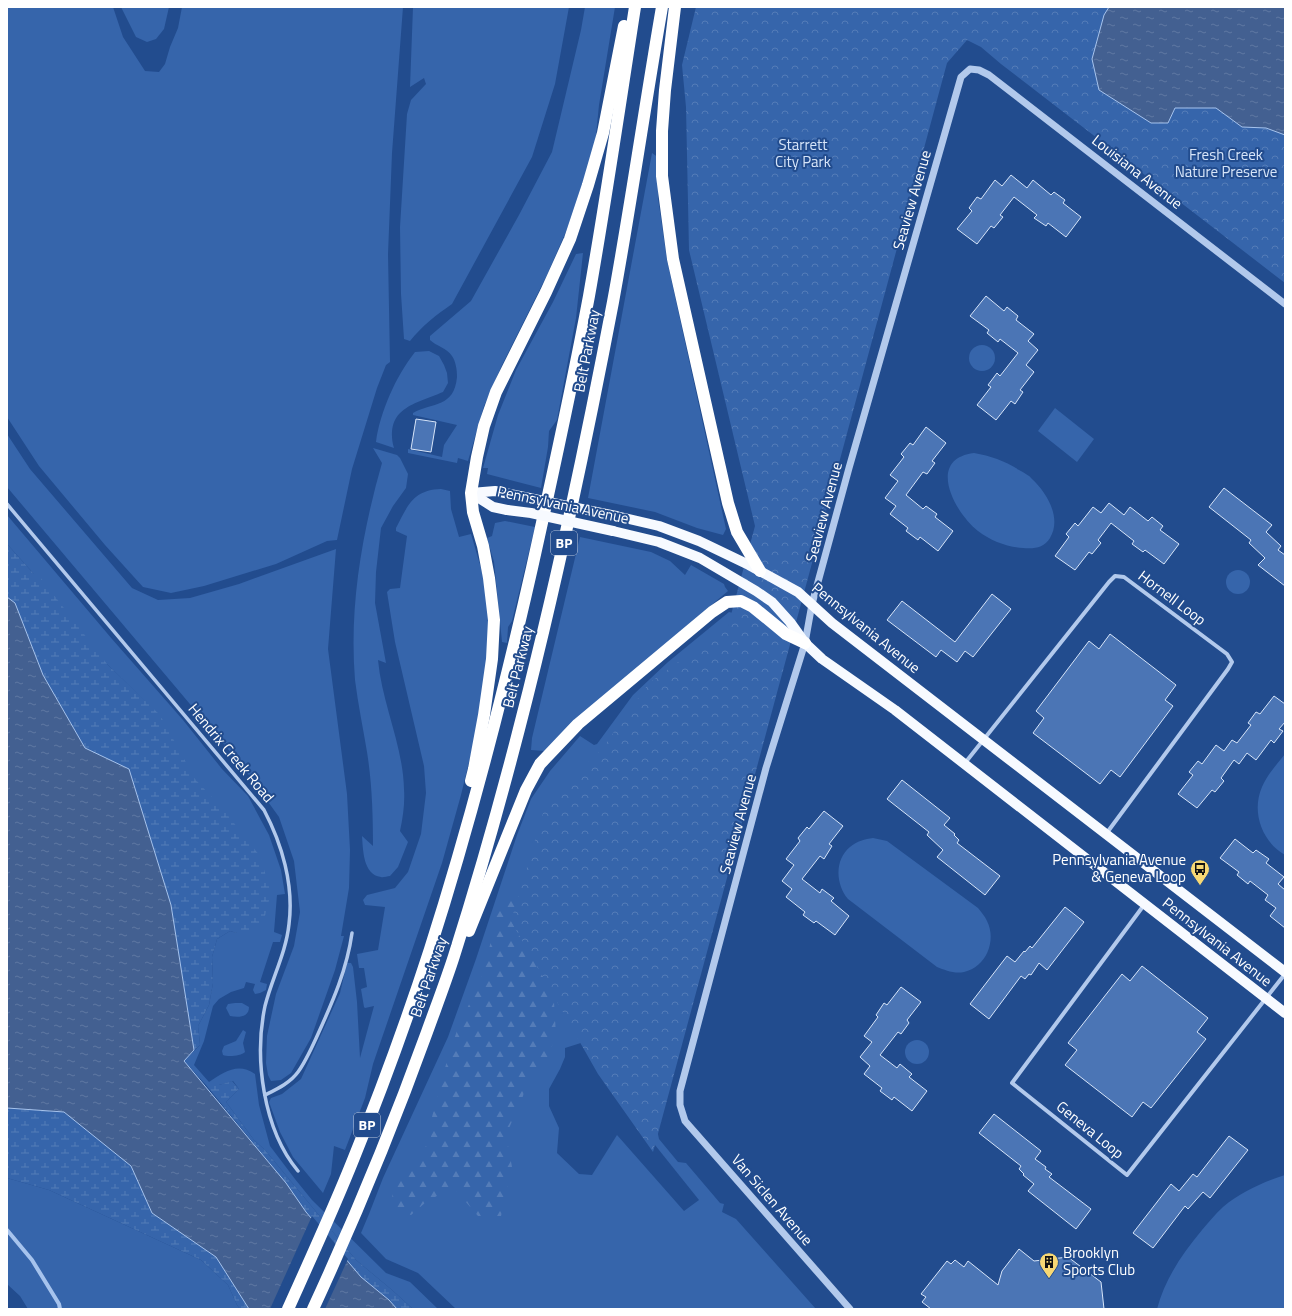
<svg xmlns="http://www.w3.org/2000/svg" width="1292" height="1316" font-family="'Titillium Web',sans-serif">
	<defs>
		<pattern id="forest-firs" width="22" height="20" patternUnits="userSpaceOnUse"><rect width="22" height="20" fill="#3665ab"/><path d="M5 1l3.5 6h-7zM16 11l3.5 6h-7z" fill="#547cb8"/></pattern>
		<pattern id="wetland-marsh" width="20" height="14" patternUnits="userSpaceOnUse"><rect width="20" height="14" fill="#3665ab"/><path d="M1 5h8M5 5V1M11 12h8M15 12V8" fill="none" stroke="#547cb8"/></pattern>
		<pattern id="park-crowns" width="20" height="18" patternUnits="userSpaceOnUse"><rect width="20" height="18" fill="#3665ab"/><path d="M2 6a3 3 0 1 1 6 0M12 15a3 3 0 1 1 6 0" fill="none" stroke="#547cb8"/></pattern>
		<pattern id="water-ripples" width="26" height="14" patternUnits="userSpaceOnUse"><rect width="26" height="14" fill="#436091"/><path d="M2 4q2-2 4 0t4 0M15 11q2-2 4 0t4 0" fill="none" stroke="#5f78a2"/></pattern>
	</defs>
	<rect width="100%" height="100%" fill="#224c8e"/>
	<g fill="#3665ab">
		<path d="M7,7H113L123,37L145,71L159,72L165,64L170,47L178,28L182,7H403L392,153L388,254L390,362L386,365L377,388L352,469L337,540L327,541L276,564L204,586L171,593L143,587L105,545L39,466L7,417Z"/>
		<path d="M121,7H169L164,29L156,39L147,42L136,37Z"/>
		<path d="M413,7H569L555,84L532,157L452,304C436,315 422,326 410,341L404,339L401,294L400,227L407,114L411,100L426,84L424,78L410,87Z"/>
		<path d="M585,7H615L599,105L594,155L578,204L547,275L502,365L484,406L468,461L458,458L457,463L408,453V449L442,457L444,445L457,425L413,415V413C433,402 454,408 457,377C457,370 456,362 452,356C447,348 436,346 430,340V336L471,301L519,215L552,152L581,30Z"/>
		<path d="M652,153L659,158L658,198L667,260L726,529L723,535L697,528L655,512L588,498Z"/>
		<path d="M583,253L576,318L557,420L549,431L548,447L541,488L487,474L488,468H483L498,415L516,370L553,302L576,254Z"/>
		<circle cx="982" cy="358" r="13"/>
		<path d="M429,351L439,356L444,365L447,373L448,383L443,392C415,404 384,408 394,448L376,442C380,412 396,376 415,352Z"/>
		<path d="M1055,408L1094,439L1077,462L1038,431Z"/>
		<path d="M7,434L30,469L132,588L158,600L190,598L239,584L336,549L328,649L347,794L350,850L349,888L341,936H344L335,970L311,1038L291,1073L281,1080L271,1081L268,1075L266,1063L267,1036L276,994L294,946L300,912L294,861L279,817L243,767L7,487Z"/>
		<path d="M373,448L397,455L400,458L408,474L406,488L393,506L381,528L376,572L375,603L386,663L378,660C382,704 403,745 404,789C405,803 403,817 400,831L408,842L398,867L390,876C387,876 383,878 381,877C363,875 363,849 362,836L373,846C373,814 372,783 367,752C363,728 358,704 355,680C349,607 362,533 382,463Z"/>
		<path d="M974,453C991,456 1005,461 1019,470C1024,473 1029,475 1032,479C1047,493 1062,518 1050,538C1044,548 1034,549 1023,548C1007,547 991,541 978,531C954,512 926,459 974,453Z"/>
		<path d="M441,489L450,491L451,509L459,537L471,534L481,568L490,610L487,667L478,725L461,795L442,863L373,1064L365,1098L345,1150L334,1146L331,1174L323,1193L293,1157L280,1132L269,1102L271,1098L282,1094L301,1079L340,993L347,963H351L353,967L357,1002L360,1058L374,1006L365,1008L364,1007L361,989L367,987L364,968H359L357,954L378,950L385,907L365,905L363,900L367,895L395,888L408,872L421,834L426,793L424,766L395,642L387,592L390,589L400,588L407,536L396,531V528C408,505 413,490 441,489Z"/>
		<path d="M7,515L112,639L183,720L222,769L248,796L269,835L281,870L285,894L277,895L274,932L282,935L280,942H273L260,982L267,984L266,990L260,993L255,994L253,990L255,984L246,982L244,988L231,992L219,999L213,1006L204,1041L194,1065L209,1082C224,1072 238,1062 255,1074L259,1105L270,1146L295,1179L312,1200L386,1273L410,1282L438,1309H413L392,1290L356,1260L265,1150L254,1140L226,1102L239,1089L233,1081L219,1085H206L184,1061L200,1045L198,1026L209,1005L213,983L212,957L217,939L230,931L237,933L144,750L159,715L107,664L89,676L33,573L7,544Z"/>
		<path d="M505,521L535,527L512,621L508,627L507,643L502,642L494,562L487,538L492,536L495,523Z"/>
		<path d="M580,537L651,552L670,561L685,575L691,565L724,584L725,587L728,591L579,717L544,751L531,750L532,738Z"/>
		<circle cx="1238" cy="582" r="12"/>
		<path d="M729,612L733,613L584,1042L565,1048V1057L560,1069L549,1089V1106L559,1128L557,1153L579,1174L592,1175L617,1135L684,1211L699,1200L635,1120H655L659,1139L678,1162L686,1163L720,1203L724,1204L722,1212L736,1219L816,1309H456L418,1273L386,1259L361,1233L369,1214L383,1178L448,1037L476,959L517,835L531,799L550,771L580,736L594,745L597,744L633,695L668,662Z"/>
		<path d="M1285,754V855C1262,842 1251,812 1262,787C1267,775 1277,764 1285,754Z"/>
		<path d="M873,838L887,841L978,908C981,912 985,916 987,921C997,941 986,967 964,972C954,974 945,970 937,967L848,899C836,885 834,860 850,847C857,841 865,839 873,838Z"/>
		<path d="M235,1003H242L249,1007C249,1017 239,1018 230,1016L226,1008L228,1004Z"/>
		<path d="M243,1030L246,1032L243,1043L245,1052C241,1056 228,1057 223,1055L222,1051L224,1046L236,1041Z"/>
		<circle cx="917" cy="1052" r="12"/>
		<path d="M1285,1175V1309H1157C1165,1279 1182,1254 1202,1230C1209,1222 1215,1214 1223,1207C1241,1192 1263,1182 1285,1175Z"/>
		<path d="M7,1178L49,1190L201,1260L228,1285L237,1305L240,1309H28L20,1296L7,1284Z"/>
	</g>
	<path fill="url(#forest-firs)" d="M514,895L525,922L552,970L556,1035L546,1062L525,1087L523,1096L506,1135L512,1167L501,1216H478L453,1187L426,1202L411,1215L394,1208L391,1186L395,1179L412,1171L431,1137L432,1117L448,1057L459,1025L480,982L493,934L495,915L504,900Z"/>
	<g fill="url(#wetland-marsh)">
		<path d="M7,544L33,573L40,577L107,664L160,715L195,779L222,808L260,856L271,893L262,927L237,933L230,931L217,939L212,957L213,983L209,1005L198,1026L200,1045L194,1050L171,905L129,769L85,748L43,675L15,603L7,597Z"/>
		<path d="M232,1081L239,1089L226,1102L254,1140L265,1150L356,1260L392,1290L413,1309H397L389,1300L361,1277L306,1212L286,1183L206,1085H219Z"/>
		<path d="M7,1108L64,1112L131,1166L152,1213L216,1257L249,1309H240L237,1305L228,1285L201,1260L49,1190L7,1178Z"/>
	</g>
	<path fill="url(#park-crowns)" d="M696,7H1124L1177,97L1285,115V283L1001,64L981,47L967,40L947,63L653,1152L598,1074L511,921L546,803L601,750L649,683L728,626L755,526L689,250L686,107L682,65Z"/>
	<g fill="url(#water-ripples)" stroke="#a6c3ed">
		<path d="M1109,7H1285V135L1266,128L1242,127L1216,108H1175L1168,123H1151L1099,90L1092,59L1104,15Z"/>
		<path d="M7,597L15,603L43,675L85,748L129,769L171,905L194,1050L184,1061L286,1183L306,1212L361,1277L389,1300L397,1309H249L216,1257L152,1213L131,1166L64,1112L7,1108Z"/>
	</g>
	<path fill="#224c8e" d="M312,1216L348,1259L325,1309H270Z"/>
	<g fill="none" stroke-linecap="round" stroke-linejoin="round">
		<path stroke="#a6c3ed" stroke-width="4" d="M7,1230L32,1260L59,1304L60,1309"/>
	</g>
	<g fill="#4b75b5" stroke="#d7e5f9">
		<path d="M1011,175L1027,188L1033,180L1051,195L1054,192L1065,200L1063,203L1081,217L1066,237L1048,223L1046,226L1034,218L1037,215L1014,197L1000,215L1003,217L994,228L991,226L977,244L957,229L972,211L969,208L977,197L981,199L995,180L1002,186Z"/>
		<path d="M986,296L1004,311L1007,307L1018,316L1016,320L1034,334L1028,341L1038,350L1026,365L1034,372L1020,390L1023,392L1015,404L1011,401L996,420L977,405L991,387L988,385L997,373L1000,376L1018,353L1000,339L998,342L987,333L989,330L970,316Z"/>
		<path d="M416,419L436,422L431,452L411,449Z"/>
		<path d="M926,427L946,443L932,461L935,463L927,474L923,472L906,495L923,509L926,506L937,514L935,517L953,531L938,551L920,537L918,540L906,531L908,528L890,514L896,506L885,498L898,481L890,475L904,457L901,454L910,443L913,445Z"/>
		<path d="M1224,488L1272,525L1266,532L1281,546L1278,550L1285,555V586L1258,565L1265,558L1249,543L1251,540L1209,507Z"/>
		<path d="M1109,503L1124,515L1130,507L1148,521L1152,517L1163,526L1160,530L1179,544L1164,564L1145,550L1143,552L1132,544L1134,541L1111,523L1098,540L1101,543L1092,554L1089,552L1075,570L1055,556L1069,537L1066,534L1075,523L1078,526L1093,507L1101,513Z"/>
		<path d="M992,594L1011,609L973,657L965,651L957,662L941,650L936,657L887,620L902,601L955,642Z"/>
		<path d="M1110,634L1176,685L1165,700L1173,706L1120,777L1111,770L1100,784L1033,733L1044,718L1036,711L1089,641L1099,649Z"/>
		<path d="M1274,696L1285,704V722L1279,729L1283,731L1274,743L1271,740L1256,760L1247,753L1239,764L1234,760L1221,778L1224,781L1215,792L1212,790L1197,808L1178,794L1193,775L1189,772L1198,761L1202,764L1216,745L1224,751L1232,740L1237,743L1251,725L1248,723L1256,712L1260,714Z"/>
		<path d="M902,780L950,818L944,825L955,834L954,835L959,840L957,843L1000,876L985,895L937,857L943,850L927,835L929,832L887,799Z"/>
		<path d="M824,811L843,826L829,844L832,846L824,859L820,856L802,879L820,893L822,889L834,898L831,901L849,916L835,935L816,921L814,923L803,915L805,912L786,897L792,889L782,881L794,865L786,859L800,841L798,838L807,827L809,829Z"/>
		<path d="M1235,839L1253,853L1256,850L1269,859L1266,863L1284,877L1278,884L1285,890V928L1270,916L1276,908L1265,900L1268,895L1250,881L1248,884L1237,875L1239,872L1220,858Z"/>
		<path d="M1065,907L1084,922L1047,970L1039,963L1031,975L1029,974L1025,979L1021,976L989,1019L970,1004L1007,956L1015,962L1024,951L1025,952L1030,946L1032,948Z"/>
		<path d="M1142,966L1208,1018L1197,1032L1206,1039L1151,1108L1143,1102L1132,1117L1065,1065L1077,1050L1068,1043L1122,974L1130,981Z"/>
		<path d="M901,987L921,1002L907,1020L909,1023L901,1034L898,1032L880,1055L897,1068L900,1064L912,1074L909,1077L927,1091L912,1111L894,1097L892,1100L880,1091L882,1088L864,1074L870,1066L860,1057L872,1042L864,1036L878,1017L876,1015L884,1003L887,1005Z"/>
		<path d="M994,1114L1041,1151L1035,1159L1046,1167L1045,1169L1052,1174L1049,1177L1091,1209L1076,1229L1028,1191L1034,1184L1023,1175L1024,1174L1019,1169L1021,1166L979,1133Z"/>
		<path d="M1229,1136L1248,1150L1210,1198L1203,1192L1188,1209L1185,1206L1153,1248L1133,1233L1171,1184L1179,1191L1193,1174L1197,1177Z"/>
		<path d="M1019,1249L1034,1261L1068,1257L1101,1282L1104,1309H931L922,1302L926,1297L921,1294L947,1261L951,1264L955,1260L964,1267L968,1261L998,1285L1002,1271Z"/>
	</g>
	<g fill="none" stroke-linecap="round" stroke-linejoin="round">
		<g stroke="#b2c9ec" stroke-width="3.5">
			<path d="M7,504L264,810C282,844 294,885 289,924C286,953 272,978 265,1006C254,1058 263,1129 298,1171"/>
			<path d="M265,1095C277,1089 290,1083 298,1072C306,1061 312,1047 318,1034C333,1001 347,969 352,933"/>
		</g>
		<g stroke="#b2c9ec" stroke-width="4">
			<path d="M965,763L1109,582L1115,576L1124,577L1227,654L1232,662L1228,669L1106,834"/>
			<path d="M1144,905L1012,1083L1127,1175L1285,974"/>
		</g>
		<path stroke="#b2c9ec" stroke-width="7" d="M850,1309L685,1121L680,1105V1091L766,768L805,643L812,604L849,468L961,77L970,69L979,70L989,75L1285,304"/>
		<g stroke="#f7faff" stroke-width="10">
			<path d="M471,493L493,507L507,510"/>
			<path d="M471,493L495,491L510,494"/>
			<path d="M616,516L659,526L699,541L749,565L798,592L832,623L1285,972"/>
			<path d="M613,531L659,542L700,558L756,591L772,602L790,622L805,643L822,659L895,710L1285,1013"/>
		</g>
		<g stroke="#fff" stroke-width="12">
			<path d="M675,7L665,90L662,131V176L673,259L728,503L737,532L760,571"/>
			<path d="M471,781L474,769L484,715L492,659L494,620L489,578L483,546L473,512L471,493L477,457L484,426L496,392L546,292L570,239L588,185L603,133L624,26"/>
			<path d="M469,931L526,790L540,764L578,724L712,612L727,602L741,601L753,607L786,634L805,643"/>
			<path d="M288,1309C310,1260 333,1210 353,1160C381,1091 407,1020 430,949C470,824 503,696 532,568C552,478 572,387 589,296C606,200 620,103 635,7"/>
			<path d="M313,1309C355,1218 393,1126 427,1032C436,1007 446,981 454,956C522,742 571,522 613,302C631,204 645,105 662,7"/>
		</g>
		<g stroke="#f7faff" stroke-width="10">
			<path d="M510,494L616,516"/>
			<path d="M507,510L531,513L613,531"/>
		</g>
	</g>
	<defs>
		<g id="bus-pin" transform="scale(1)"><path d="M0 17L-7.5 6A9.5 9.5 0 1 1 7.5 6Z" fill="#f7d874" stroke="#224c8e"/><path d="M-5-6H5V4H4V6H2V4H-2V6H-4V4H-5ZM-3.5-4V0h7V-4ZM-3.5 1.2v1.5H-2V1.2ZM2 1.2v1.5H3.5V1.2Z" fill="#111"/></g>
		<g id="building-pin" transform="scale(1)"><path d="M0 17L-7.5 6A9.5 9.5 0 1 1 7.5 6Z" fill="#f7d874" stroke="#224c8e"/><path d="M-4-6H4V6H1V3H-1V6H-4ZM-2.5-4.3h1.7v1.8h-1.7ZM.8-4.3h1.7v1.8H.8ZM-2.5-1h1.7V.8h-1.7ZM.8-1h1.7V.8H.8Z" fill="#111"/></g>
	</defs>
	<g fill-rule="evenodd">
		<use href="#bus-pin" x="1200" y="869"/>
		<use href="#building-pin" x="1049" y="1262"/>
	</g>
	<g text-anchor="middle" stroke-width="4" stroke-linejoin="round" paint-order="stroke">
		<g fill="#224c8e" stroke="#bdc9dd" stroke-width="1">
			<rect x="551" y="531" width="26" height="24" rx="3"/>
			<rect x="354" y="1113" width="26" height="24" rx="3"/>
		</g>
		<g font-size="14" font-weight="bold" fill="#fff">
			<text x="564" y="548">BP</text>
			<text x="367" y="1130">BP</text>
		</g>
		<g font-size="15" fill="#d7e5f9" stroke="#224c8e">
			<text x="803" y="150">Starrett<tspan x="803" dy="17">City Park</tspan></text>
			<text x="1226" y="160">Fresh Creek<tspan x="1226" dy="17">Nature Preserve</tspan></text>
		</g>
		<g font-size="15" fill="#fff" stroke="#224c8e">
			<text transform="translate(1137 172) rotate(38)" y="5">Louisiana Avenue</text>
			<text transform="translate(912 200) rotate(-74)" y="5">Seaview Avenue</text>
			<text transform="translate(587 351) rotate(-79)" y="5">Belt Parkway</text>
			<text transform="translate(563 505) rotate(12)" y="5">Pennsylvania Avenue</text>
			<text transform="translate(824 512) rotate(-75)" y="5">Seaview Avenue</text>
			<text transform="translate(1172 598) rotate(37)" y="5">Hornell Loop</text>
			<text transform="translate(866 628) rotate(39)" y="5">Pennsylvania Avenue</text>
			<text transform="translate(518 667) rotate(-76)" y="5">Belt Parkway</text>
			<text transform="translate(231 753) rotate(50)" y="5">Hendrix Creek Road</text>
			<text transform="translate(738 824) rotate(-75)" y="5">Seaview Avenue</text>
			<text transform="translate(1217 942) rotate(38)" y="5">Pennsylvania Avenue</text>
			<text transform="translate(429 977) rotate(-71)" y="5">Belt Parkway</text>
			<text transform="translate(1090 1130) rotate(39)" y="5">Geneva Loop</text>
			<text transform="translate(772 1200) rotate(49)" y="5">Van Siclen Avenue</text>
		</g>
		<g font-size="15" fill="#fff" stroke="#224c8e" text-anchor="end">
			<text x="1186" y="865">Pennsylvania Avenue<tspan x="1186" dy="17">&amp; Geneva Loop</tspan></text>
			<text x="1063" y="1258" text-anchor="start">Brooklyn<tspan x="1063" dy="17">Sports Club</tspan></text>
		</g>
	</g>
	<rect width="1292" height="1316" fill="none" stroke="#ffffff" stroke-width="16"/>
</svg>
